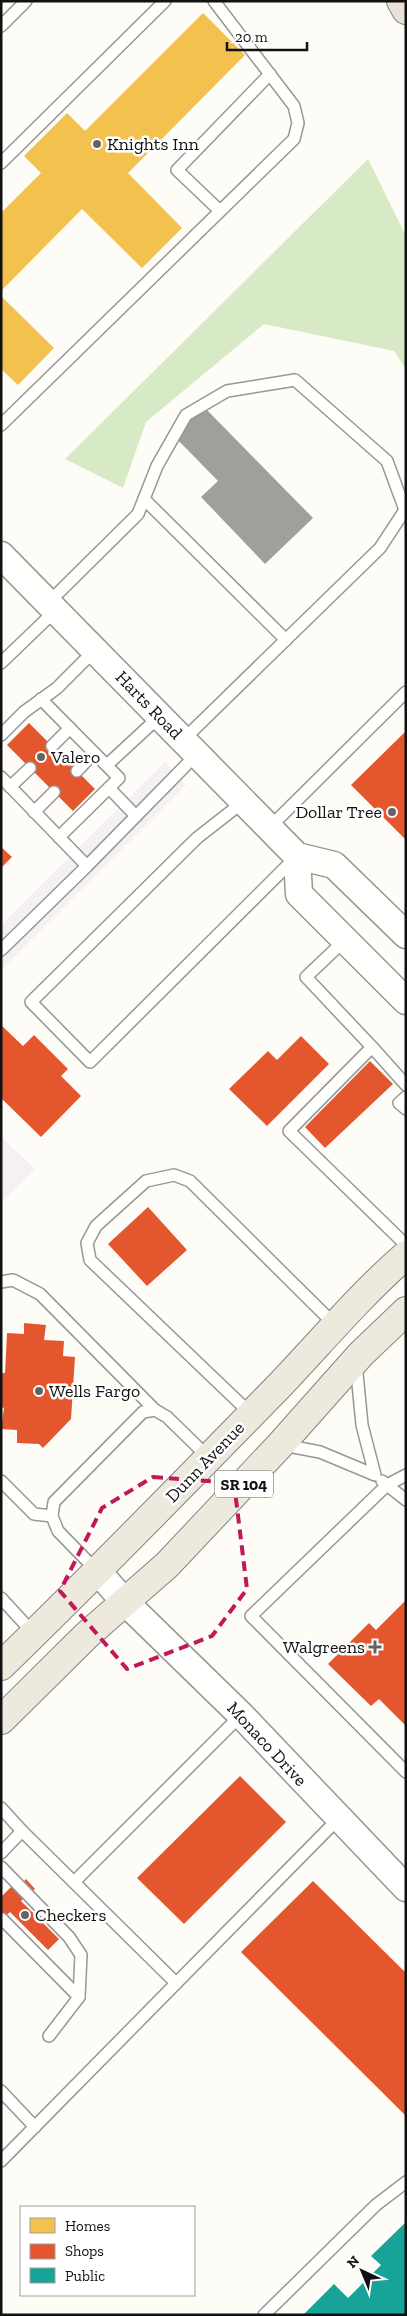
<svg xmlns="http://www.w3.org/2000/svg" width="407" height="2316" font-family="'Zilla Slab',serif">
	<rect width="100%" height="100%" fill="#fdfcf7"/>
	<g fill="#f5f0f3">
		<path d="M165,762L186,785L1,970V925Z"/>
		<path d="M1,1137L35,1169L1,1203Z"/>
	</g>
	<path fill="#d8eac5" d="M368,159L406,236V369L394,351L264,324L146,422L123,488L65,459Z"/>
	<g fill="#f2c14e">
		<path d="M203,13L245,55L128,173L182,228L142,268L82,209L1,291V213L41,173L24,156L67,113L85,131Z"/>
		<path d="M1,296L54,348L18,385L1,369Z"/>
	</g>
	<g fill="#e4572e">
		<path d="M29,723L95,789L73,811L7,745Z"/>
		<path d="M406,731V840L351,785Z"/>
		<path d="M1,847L12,857L1,868Z"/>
		<path d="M1,1025L23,1046L34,1035L68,1069L61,1076L81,1096L41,1137L1,1098Z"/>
		<path d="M301,1036L329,1064L267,1126L229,1089L268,1051L277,1060Z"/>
		<path d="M370,1061L393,1084L325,1148L305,1127Z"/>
		<path d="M148,1207L187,1250L147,1286L108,1244Z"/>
		<path d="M24,1323L46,1325L44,1340L64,1341L63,1356L75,1357L71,1419L43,1448L39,1444L17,1443V1430L1,1429L4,1408L1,1407V1373H5L7,1333L24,1334Z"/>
		<path d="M406,1600V1726L379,1699L371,1706L328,1664L369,1623L376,1630Z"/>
		<path d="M240,1776L286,1822L184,1924L137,1878Z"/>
		<path d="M26,1879L35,1889L21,1901L59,1939L48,1950L10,1912L1,1920V1897L12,1886L16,1890Z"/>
		<path d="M313,1881L406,1973V2116L241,1952Z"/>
	</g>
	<path fill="#17a398" d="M406,2222V2315H303L334,2284L348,2298L381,2265L371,2256Z"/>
	<path fill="#a19f9c" d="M204,407L313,518L265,564L201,497L218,481L174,436Z"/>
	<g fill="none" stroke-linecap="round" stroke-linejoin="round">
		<g stroke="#979795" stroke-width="14">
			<g id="service">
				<path d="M1,26L26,1"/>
				<path d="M1,163L165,1"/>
				<path d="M220,211L177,170L270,74"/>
				<path d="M1,425L294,139L298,123L294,106L214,1"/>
				<path d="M144,499L286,640"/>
				<path d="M48,603L138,514L157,466L186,415L227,391L295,380L387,461L405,510L380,548L183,740"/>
				<path d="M1,663L56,610"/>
				<path d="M41,699L119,778L59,837"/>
				<path d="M1,735L24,712L57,688L95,650"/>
				<path d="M52,746L70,728"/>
				<path d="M107,765L160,716"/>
				<path d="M77,771L94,753"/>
				<path d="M1,777L87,866L196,755"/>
				<path d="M10,787L30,768"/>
				<path d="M109,788L136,816"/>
				<path d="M243,802L197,838L31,1002L90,1062L294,859"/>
				<path d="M34,812L54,792"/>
				<path d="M269,828L406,692"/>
				<path d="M345,940L306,977L372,1047L289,1131L406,1245"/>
				<path d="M1,950L87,866"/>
				<path d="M372,1047L406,1085"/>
				<path d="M406,1097L399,1103L406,1109"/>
				<path d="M1,1282L13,1280L40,1294L155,1410"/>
				<path d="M251,1414L90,1260L87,1243L96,1226L146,1181L174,1175L190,1181L335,1325"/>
				<path d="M283,1445L320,1452L375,1475L362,1425L356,1363"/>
				<path d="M406,1475L387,1485L251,1616L406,1772"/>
				<path d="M1,1481L34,1514L52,1516"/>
				<path d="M382,1481L406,1500"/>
				<path d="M97,1571L58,1531L52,1516L54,1502L143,1412L155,1410L167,1417L209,1458"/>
				<path d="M1,1598L34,1634"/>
				<path d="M1,1808L22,1831L176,1983"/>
				<path d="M1,1853L22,1831"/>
				<path d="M1,1867L69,1937L81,1955L79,1997L49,2036"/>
				<path d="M74,1882L241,1715"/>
				<path d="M2,1919L79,1997"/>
				<path d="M1,2091L35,2127"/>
				<path d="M1,2161L338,1819"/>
				<path d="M264,2315L376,2205L406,2182"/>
			</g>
		</g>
		<g stroke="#979795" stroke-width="29">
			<g id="tertiary">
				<path d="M1,555L297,856L334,865L406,935"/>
				<path d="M297,856L299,894L406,1001"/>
				<path d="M97,1571L125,1602L241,1715L406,1888"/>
			</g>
		</g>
		<g stroke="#858482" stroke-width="30">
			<g id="primary">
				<path d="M1,1666C96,1574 187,1480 279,1386C321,1342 360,1295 406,1255"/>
				<path d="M1,1720L87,1635L167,1565L281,1444L361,1354L406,1311"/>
			</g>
		</g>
		<g stroke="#858482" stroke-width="30">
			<path id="motorway" d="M401,1L406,10"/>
		</g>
		<use href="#service" stroke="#fffffe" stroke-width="11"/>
		<use href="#tertiary" stroke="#fffffe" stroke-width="26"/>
		<use href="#primary" stroke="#ede9dc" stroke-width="28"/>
		<use href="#motorway" stroke="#eae1d8" stroke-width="28"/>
	</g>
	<path fill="none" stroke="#c2185b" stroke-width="4" stroke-dasharray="10 6" stroke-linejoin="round" d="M153,1477L234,1483L247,1589L212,1636L127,1669L60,1591L102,1508Z"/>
	<g fill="#646362" stroke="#fff" stroke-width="2">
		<circle cx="97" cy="144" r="5"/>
		<circle cx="41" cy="757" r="5"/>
		<circle cx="392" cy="812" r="5"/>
		<circle cx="39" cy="1391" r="5"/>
		<path d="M372.5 1639.5h5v5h5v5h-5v5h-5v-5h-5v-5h5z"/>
		<circle cx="25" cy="1915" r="5"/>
	</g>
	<g text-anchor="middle" stroke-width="5" stroke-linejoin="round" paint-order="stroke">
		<rect fill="#fff" stroke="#585858" stroke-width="1" x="215" y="1470.5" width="58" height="27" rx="4"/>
		<g font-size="16" font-weight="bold" fill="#111">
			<text x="244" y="1490">SR 104</text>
		</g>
		<g font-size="18" fill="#111" stroke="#fff" text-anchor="start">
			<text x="107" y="150">Knights Inn</text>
			<text x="51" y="763">Valero</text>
			<text x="382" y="818" text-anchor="end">Dollar Tree</text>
			<text x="49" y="1397">Wells Fargo</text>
			<text x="365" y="1653" text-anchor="end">Walgreens</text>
			<text x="35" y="1921">Checkers</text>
		</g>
		<g font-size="18" fill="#111" stroke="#fff">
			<text transform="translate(149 705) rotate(46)" y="6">Harts Road</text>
			<text transform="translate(205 1462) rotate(-46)" y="6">Dunn Avenue</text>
			<text transform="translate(267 1744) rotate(47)" y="6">Monaco Drive</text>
		</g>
	</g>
	<rect width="407" height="2316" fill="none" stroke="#111111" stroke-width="5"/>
	<rect x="20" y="2206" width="175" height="90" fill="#ffffff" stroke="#a0a0a0"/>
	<rect x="30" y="2218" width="25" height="15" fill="#f2c14e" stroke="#a0a0a0"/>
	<text x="65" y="2231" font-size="15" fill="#111111">Homes</text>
	<rect x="30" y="2244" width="25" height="15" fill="#e4572e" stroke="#a0a0a0"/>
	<text x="65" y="2256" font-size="15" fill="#111111">Shops</text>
	<rect x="30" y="2268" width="25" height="15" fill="#17a398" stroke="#a0a0a0"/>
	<text x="65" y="2281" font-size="15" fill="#111111">Public</text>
	<g transform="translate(362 2271) rotate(316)" stroke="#ffffff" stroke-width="4" paint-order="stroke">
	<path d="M0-4L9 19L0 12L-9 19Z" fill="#111111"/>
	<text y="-8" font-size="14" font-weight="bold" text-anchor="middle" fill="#111111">N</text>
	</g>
	<path d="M227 42v8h80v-8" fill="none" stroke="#111111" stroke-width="2.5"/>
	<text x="235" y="42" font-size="15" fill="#111111" stroke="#ffffff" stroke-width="4" paint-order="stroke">20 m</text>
</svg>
